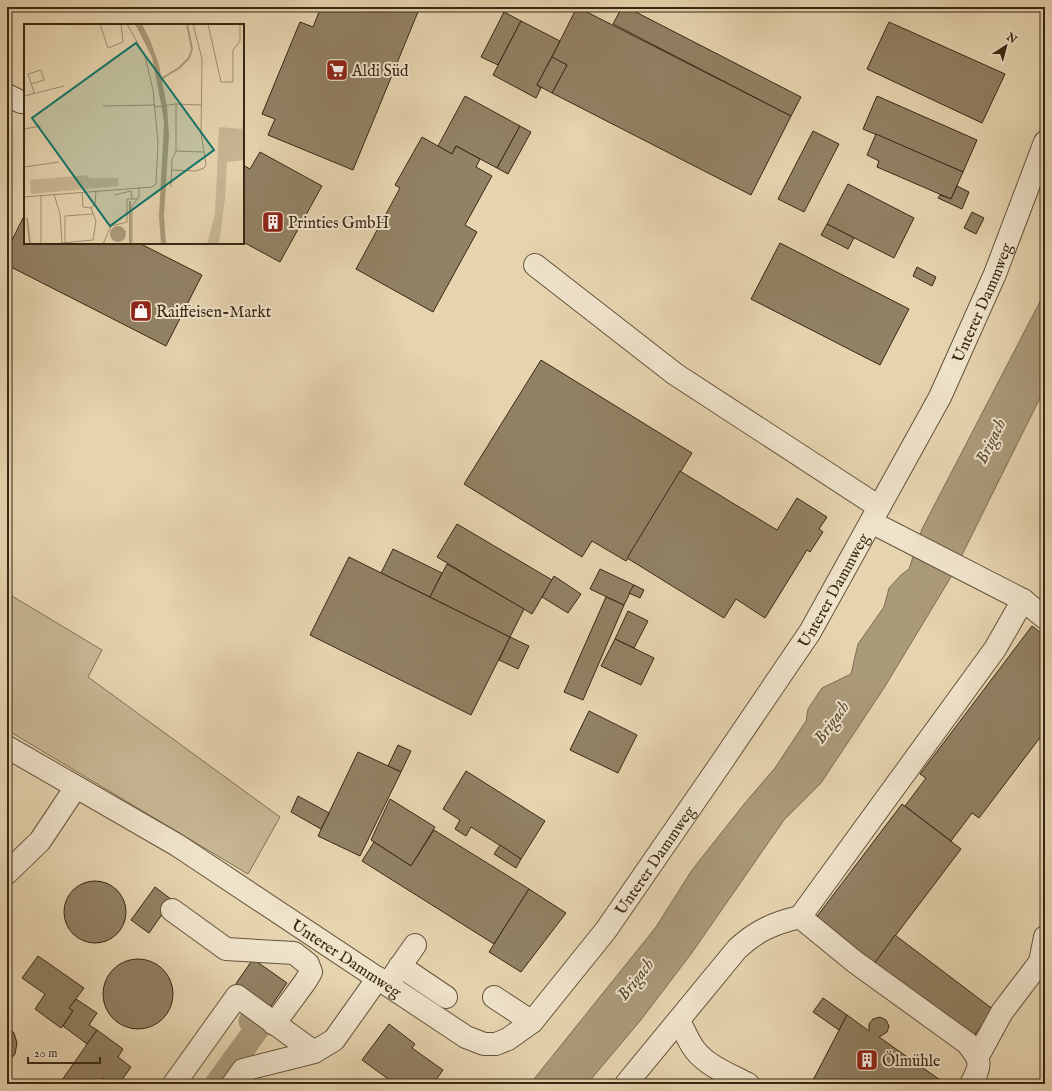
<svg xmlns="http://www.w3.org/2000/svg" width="1052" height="1091" font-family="'IM FELL English',serif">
	<rect width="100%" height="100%" fill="#e6d4af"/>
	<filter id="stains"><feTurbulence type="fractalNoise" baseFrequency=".005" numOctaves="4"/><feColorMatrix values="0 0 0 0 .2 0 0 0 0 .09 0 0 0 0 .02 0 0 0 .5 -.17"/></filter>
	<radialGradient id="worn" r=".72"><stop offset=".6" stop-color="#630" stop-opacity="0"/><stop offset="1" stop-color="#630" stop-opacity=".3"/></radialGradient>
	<path fill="#c8b794" stroke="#807054" d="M7,593L102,650L88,677L280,817L248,874L7,730Z"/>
	<path fill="#ab9a7a" stroke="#7d6c51" d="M1045,292V388L951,577L884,688L821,783L784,820L691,954L640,1021L587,1084H530L656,927L692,870L745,803L775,768L806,721L808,709L822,688L851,674L858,644L884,607L889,588L901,575L909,569L922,529Z"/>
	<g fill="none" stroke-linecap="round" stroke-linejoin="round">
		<path stroke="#ab9a7a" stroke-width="25" d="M217,1084L259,1026L251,1021"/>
	</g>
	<g fill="#928164" stroke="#382813">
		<path d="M321,7H420L353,170L268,135L275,119L262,114L300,22L313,27Z"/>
		<path d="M577,7L791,116L751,195L552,93L567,65L552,57Z"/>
		<path d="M622,7H626L801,97L791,116L613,24Z"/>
		<path d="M504,12L521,21L498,65L481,57Z"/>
		<path d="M521,21L560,41L537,85L541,88L536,98L493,75Z"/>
		<path d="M889,22L1005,74L982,123L867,69Z"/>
		<path d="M552,57L567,65L552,93L537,85Z"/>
		<path d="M465,96L520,126L497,168L456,146L452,154L438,146Z"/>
		<path d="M877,96L977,140L963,172L863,129Z"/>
		<path d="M520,126L531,132L508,174L497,168Z"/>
		<path d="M813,131L839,144L804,212L778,199Z"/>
		<path d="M876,134L963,172L951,199L877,167L879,161L867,155Z"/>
		<path d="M422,137L452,154L456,146L480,159L476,167L492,176L465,225L477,232L433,312L356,269L400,188L395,185Z"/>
		<path d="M260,152L322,186L280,262L243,242V165L250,169Z"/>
		<path d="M848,184L914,218L894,258L827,224Z"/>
		<path d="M957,186L969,192L962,209L938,198L940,195L951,199Z"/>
		<path d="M972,212L984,218L976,234L964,228Z"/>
		<path d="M25,214V243H139L202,275L166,346L7,265V250Z"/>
		<path d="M827,224L854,238L848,249L821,235Z"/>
		<path d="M780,243L909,309L880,365L751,299Z"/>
		<path d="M917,267L936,277L932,286L913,276Z"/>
		<path d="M541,360L692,453L626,561L592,541L582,557L464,484Z"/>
		<path d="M680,471L777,530L797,498L827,517L819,529L823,532L810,552L807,550L765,618L736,599L724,618L627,558Z"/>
		<path d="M457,524L552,580L532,614L437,557Z"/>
		<path d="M393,549L442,573L430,597L381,573Z"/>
		<path d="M349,557L510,637L471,715L310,635Z"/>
		<path d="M447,564L524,609L510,637L430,597Z"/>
		<path d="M600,569L634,585L624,605L590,589Z"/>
		<path d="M554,576L581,594L568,613L542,597Z"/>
		<path d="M634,585L644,590L640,598L629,593Z"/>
		<path d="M606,597L624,605L583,700L564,692Z"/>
		<path d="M628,611L648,621L634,648L615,639Z"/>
		<path d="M1032,626L1045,636V731L979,818L972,813L951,841L905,806L926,778L920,774Z"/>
		<path d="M510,637L529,646L518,669L499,660Z"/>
		<path d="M615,639L654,658L641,685L601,666Z"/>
		<path d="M589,711L637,735L618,773L570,750Z"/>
		<path d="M398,745L411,751L401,772L388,766Z"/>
		<path d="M358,752L401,772L360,856L318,836Z"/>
		<path d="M466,771L545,821L521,859L471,827L466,836L455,829L460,820L443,809Z"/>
		<path d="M298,796L329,813L321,829L291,812Z"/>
		<path d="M390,799L435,827L411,866L371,840Z"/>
		<path d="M902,804L961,849L874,964L815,919Z"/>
		<path d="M434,830L529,889L494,944L362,861L374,842L411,866Z"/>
		<path d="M500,845L521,859L516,868L494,854Z"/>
		<circle cx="95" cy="912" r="31"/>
		<path d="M155,887L172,900L149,933L131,920Z"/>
		<path d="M529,889L566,913L521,972L489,952Z"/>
		<path d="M895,935L994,1010L972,1038L874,964Z"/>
		<path d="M38,956L84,988L69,1008L73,1011L61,1028L35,1009L45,994L22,978Z"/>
		<circle cx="138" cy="994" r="35"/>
		<path d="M253,959L287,983L267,1012L233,988Z"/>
		<path d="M823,998L847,1015L839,1030L813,1012Z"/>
		<path d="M76,999L97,1013L89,1025L97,1030L87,1044L63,1026L73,1011L69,1008Z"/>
		<path d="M847,1015L869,1031V1024L873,1019L880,1017L886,1020L889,1026L887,1032L879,1037L943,1082L941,1084H811Z"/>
		<path d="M389,1024L415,1044L412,1048L443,1070L433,1084H402L399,1082L395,1084L362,1060Z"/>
		<path d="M7,1026L14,1033L17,1043L15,1054L7,1063Z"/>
		<path d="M97,1030L123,1049L118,1057L131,1067L119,1084H112L103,1078L99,1084H66L62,1080Z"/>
	</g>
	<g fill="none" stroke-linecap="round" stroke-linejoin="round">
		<g stroke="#64533a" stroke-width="24">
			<g id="minor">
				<path d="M7,95L21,102"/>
				<path d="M535,265L675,374L879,507"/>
				<path d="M871,522L1023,600L1045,618"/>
				<path id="s1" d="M7,747L177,845L466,1037L484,1044H496L508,1039L532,1022L606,930L717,769L810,632L940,397L995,274L1045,142"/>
				<path d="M7,873L40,841L76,787"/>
				<path d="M172,910L226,949L294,953L308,964L311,972L305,982L274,1024"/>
				<path d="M800,917L855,962L967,1043C981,1060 982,1064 971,1084"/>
				<path d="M400,966L446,997"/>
				<path d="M392,978L415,945"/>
				<path d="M494,997L532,1022"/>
				<path d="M679,1020C684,1030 688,1041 695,1050C707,1066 731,1075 748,1084"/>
				<path d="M978,1056L1002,1012L1040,962L1045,937"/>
				<path d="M174,1084L237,996L314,1052"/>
				<path d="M233,1084L243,1070L314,1052L334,1040L378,978"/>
				<path d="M626,1084L737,949C756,931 774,923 800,917L995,649L1023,600"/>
			</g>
		</g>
		<use href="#minor" stroke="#efe3cb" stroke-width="22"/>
	</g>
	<defs>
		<g id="supermarket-square" transform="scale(1.15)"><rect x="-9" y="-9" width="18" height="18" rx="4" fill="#8f2418" stroke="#efe3cb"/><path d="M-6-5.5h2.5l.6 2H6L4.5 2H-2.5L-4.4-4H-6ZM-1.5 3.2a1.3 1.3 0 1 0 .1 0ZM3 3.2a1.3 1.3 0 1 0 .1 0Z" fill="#fff"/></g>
		<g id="building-square" transform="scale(1.15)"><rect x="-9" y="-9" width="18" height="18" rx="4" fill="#8f2418" stroke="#efe3cb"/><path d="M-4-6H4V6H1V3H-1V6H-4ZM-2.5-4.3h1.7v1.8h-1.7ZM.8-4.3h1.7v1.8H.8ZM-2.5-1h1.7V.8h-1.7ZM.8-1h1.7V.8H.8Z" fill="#fff"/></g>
		<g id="shop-square" transform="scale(1.15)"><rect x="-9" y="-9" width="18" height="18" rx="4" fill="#8f2418" stroke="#efe3cb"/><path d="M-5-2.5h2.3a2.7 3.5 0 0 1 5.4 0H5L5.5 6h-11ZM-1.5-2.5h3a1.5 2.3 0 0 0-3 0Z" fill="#fff"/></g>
	</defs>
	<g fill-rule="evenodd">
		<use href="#supermarket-square" x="337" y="70"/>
		<use href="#building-square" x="273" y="222"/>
		<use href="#shop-square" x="141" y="311"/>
		<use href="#building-square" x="867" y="1060"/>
	</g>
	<g text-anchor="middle" stroke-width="4" stroke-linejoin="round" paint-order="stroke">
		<g font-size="16" fill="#382813" stroke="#efe3cb" text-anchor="start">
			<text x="352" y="76">Aldi Süd</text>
			<text x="288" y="228">Printies GmbH</text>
			<text x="156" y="317">Raiffeisen-Markt</text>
			<text x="882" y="1066">Ölmühle</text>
		</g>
		<g font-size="16" fill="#382813" stroke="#efe3cb">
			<text dy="6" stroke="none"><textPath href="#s1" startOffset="1468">Unterer Dammweg</textPath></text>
			<text dy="6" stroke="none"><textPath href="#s1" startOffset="1144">Unterer Dammweg</textPath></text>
			<text dy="6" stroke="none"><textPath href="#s1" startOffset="820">Unterer Dammweg</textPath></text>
			<text dy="6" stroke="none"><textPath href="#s1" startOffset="400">Unterer Dammweg</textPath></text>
		</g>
		<g font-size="17" font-style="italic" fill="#5a4a32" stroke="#efe3cb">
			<text transform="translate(990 441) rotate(-64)" y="6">Brigach</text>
			<text transform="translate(831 722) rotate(-54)" y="6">Brigach</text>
			<text transform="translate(635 979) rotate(-52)" y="6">Brigach</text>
		</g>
	</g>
	<g transform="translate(24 24)">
		<rect width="220" height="220" fill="#e6d4af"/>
		<path d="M220,83V136L203,138L201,174L195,220H183L191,190L195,103L218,105ZM64,151L65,154H94L95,162L7,170L6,156Z" fill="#c8b794"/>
		<path d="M111,0H118L126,16L135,41L143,83L145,112L140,192L142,220H137L135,192L140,99L138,85L128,33ZM86 210a8 8 0 1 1 16 0a8 8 0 1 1-16 0Z" fill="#ab9a7a"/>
		<path fill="none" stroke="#ab9a7a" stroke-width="2" d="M135,56L155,44L165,34L168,25L163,0M106,177V220M3,194L6,220"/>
		<path fill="none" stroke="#a08f71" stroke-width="1" d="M76,0L84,24L99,18L97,0M169,0L178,35L177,109L180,128M184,0L197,58H209V26L216,17V0M7,60L20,56L17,46L4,50L9,65L10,69M0,72L40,62M79,82L131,81M131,83L152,80L177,81M0,105L17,102M0,143L35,138M148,146L172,147L180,144L182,140L180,128L152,127M147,163L148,135L152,127V80M58,168L59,183L67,184M30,170L36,190L38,220M17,171V220M90,171L107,167L108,175M0,173L128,163L132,160L134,118L129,66L121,32L103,0M67,184L71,180L72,166M38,219L69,216L72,197L67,184M41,219V192L69,190M79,220L87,202L103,198V175H114M108,220V182L115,173V163"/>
		<path fill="#0f766e" fill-opacity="0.15" stroke="#0f766e" stroke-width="2" d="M112,19L190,126L86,202L8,94Z"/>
		<rect width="220" height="220" fill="none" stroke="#382813" stroke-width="2"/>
	</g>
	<rect width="1052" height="1091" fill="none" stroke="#e6d4af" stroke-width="24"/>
	<rect x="8" y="8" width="1036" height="1075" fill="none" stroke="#382813" stroke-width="2"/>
	<rect x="12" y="12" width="1028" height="1067" fill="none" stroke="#382813"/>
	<g transform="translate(1006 46) rotate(36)" stroke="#efe3cb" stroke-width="3" paint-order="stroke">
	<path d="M0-3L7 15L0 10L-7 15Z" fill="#382813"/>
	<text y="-6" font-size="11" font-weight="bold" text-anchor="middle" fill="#382813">N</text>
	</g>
	<path d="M28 1057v6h72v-6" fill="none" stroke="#382813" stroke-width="2"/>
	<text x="34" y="1057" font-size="12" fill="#382813" stroke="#efe3cb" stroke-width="3" paint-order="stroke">20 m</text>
	<rect width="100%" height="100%" filter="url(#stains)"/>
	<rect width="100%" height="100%" fill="url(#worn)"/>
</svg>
